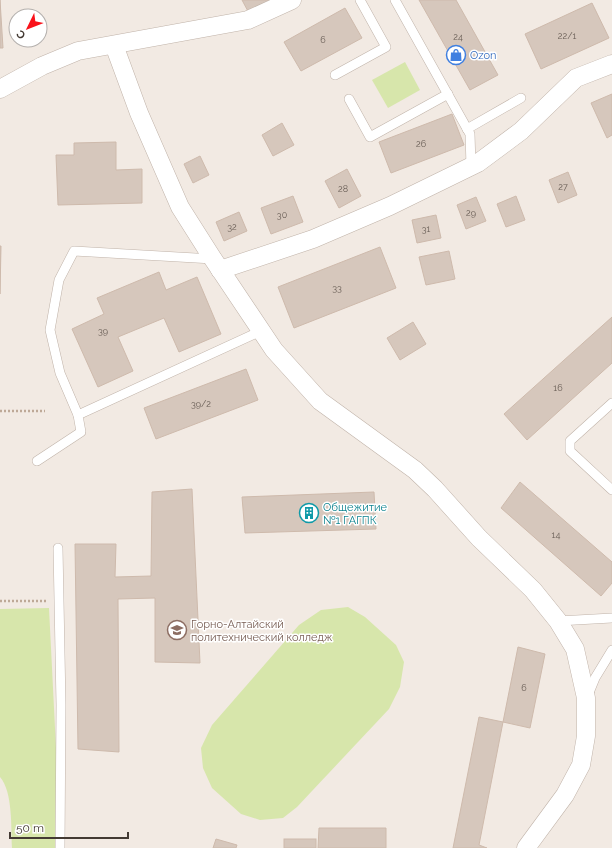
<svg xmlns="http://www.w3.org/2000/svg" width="612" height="848" font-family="Raleway,sans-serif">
	<rect width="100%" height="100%" fill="#f2eae3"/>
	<g fill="#d7e6ab">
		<path d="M405,62L420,90L388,108L372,80Z"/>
		<path d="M348,607L365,617L396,645L404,662L400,687L389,709L297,807L283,818L260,820L241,814L212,788L203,768L201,748L212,725L299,625L321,610Z"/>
		<path d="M49,608L61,848H12C11,828 13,792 0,777V609Z"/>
	</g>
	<g fill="#d6c7bc" stroke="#cebaac">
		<path d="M0,0L3,48H0Z"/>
		<path d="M242,0H277L250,15Z"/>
		<path d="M419,0H456L498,75L470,90Z"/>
		<path d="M592,3L609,38L541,69L525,34Z"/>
		<path d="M345,8L362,38L301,71L284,42Z"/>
		<path d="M612,94V135L607,138L591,103Z"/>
		<path d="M452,114L464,145L391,173L379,142Z"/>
		<path d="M282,123L294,145L273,156L262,135Z"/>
		<path d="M116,142V170L142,169V203L58,205L56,155H74V143Z"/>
		<path d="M200,156L209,175L193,183L184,164Z"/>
		<path d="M347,169L361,196L339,208L325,181Z"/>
		<path d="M568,172L577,195L558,203L549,180Z"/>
		<path d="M293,196L303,222L271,234L261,208Z"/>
		<path d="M516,196L525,220L506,227L497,204Z"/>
		<path d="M476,197L486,221L466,229L457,205Z"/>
		<path d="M239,212L247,231L224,241L216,222Z"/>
		<path d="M436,215L441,238L417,243L412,220Z"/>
		<path d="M0,246H1L0,294Z"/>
		<path d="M380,247L396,288L294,328L278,287Z"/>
		<path d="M449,251L455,279L426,285L419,257Z"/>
		<path d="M159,272L166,290L197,277L221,334L179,352L164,318L118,337L133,371L98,387L72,329L104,314L97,298Z"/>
		<path d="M612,317V363L527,440L504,414Z"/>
		<path d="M413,322L426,344L400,360L387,338Z"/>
		<path d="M246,369L258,400L156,439L144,408Z"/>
		<path d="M520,482L612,562V583L601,596L501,508Z"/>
		<path d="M192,489L200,663L155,662V598L118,599L119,752L78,749L75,544H116L115,577L151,576L152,492Z"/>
		<path d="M374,492L376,529L245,533L242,497Z"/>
		<path d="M518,647L545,654L530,728L503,722Z"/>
		<path d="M479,717L503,722L479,845L487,848H453Z"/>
		<path d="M319,828H386V848H318Z"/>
		<path d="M216,839L237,845L236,848H213Z"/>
		<rect x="284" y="839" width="32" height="9"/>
	</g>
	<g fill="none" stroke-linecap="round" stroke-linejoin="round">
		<g stroke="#c0b3a9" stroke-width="10">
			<g id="service">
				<path d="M395,0L470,134L471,166"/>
				<path d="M335,75L386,47L360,0"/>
				<path d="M349,99L370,137L448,94"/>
				<path d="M467,129L521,98"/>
				<path d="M213,259L74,251L59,280L50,330L60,373L78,415L261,331"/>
				<path d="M612,403L570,441V451L612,490"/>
				<path d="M37,461L81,432L78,415"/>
				<path d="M58,548L61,705L60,848"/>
				<path d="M558,621L612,618"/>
				<path d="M588,695L595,678L612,650"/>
			</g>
		</g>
		<g stroke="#c0b3a9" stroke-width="19">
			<g id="minor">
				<path d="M114,45L139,113L180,207L213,259L274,350L320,401L415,470L435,489L479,538L533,590L558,621L575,649L586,698V736L581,765L565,795L526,848"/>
				<path d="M0,89L42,66L78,51L248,20L292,0"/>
				<path d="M220,270L313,239L390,206L478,163L521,131L576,78L612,64"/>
			</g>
		</g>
		<g stroke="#bea997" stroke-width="2.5" stroke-dasharray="2 2" stroke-linecap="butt">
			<path d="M0,411H45"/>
			<path d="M0,601H47"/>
		</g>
		<use href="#service" stroke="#fff" stroke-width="9"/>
		<use href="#minor" stroke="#fff" stroke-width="18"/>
	</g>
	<defs>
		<g id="shop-ring" transform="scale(1)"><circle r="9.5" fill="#fff" stroke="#3f7fe0" stroke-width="1.5"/><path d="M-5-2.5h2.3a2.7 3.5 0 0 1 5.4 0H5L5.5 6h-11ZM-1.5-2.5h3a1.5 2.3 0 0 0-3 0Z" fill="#3f7fe0"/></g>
		<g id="building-ring" transform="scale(1)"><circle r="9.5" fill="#fff" stroke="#0f9aa8" stroke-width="1.5"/><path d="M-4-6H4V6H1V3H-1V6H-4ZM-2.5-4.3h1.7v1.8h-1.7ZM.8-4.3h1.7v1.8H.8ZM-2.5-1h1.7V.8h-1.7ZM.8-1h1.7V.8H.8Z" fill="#0f9aa8"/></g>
		<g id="university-ring" transform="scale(1)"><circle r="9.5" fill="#fff" stroke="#8d6e63" stroke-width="1.5"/><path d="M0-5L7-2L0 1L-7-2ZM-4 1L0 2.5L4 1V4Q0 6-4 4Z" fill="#8d6e63"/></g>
	</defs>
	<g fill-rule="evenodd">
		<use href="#shop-ring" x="456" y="55"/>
		<use href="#building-ring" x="309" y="513"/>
		<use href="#university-ring" x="177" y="630"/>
	</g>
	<g text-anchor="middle" stroke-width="3" stroke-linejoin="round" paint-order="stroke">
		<g font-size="9" fill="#685d55">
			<text x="567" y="39">22/1</text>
			<text x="458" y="40">24</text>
			<text x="323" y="43">6</text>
			<text x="421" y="147">26</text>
			<text x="563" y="190">27</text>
			<text x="343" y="192">28</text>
			<text x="471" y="216">29</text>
			<text x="282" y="218">30</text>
			<text x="232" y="230">32</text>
			<text x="426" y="232">31</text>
			<text x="337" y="291">33</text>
			<text x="103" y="334">39</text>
			<text x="558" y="391">16</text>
			<text x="201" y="407">39/2</text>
			<text x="556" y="538">14</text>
			<text x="524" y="691">6</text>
		</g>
		<g font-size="11" fill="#366cbe" stroke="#fff" text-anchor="start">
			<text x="470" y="59">Ozon</text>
		</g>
		<g font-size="11" fill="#0d838f" stroke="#fff" text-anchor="start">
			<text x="323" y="511">Общежитие<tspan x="323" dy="13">№1 ГАГПК</tspan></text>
		</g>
		<g font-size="11" fill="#785e54" stroke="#fff" text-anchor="start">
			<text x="191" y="628">Горно-Алтайский<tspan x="191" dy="13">политехнический колледж</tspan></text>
		</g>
	</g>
	<g transform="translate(28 28) rotate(227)"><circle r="19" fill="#ffffff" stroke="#b4b0ad"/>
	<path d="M0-3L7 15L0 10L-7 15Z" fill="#f9121a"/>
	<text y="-6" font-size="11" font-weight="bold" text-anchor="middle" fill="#433a33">С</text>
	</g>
	<path d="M10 832v6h118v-6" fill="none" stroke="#433a33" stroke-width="2"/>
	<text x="16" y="832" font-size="12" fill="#433a33" stroke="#ffffff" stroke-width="3" paint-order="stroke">50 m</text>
</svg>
